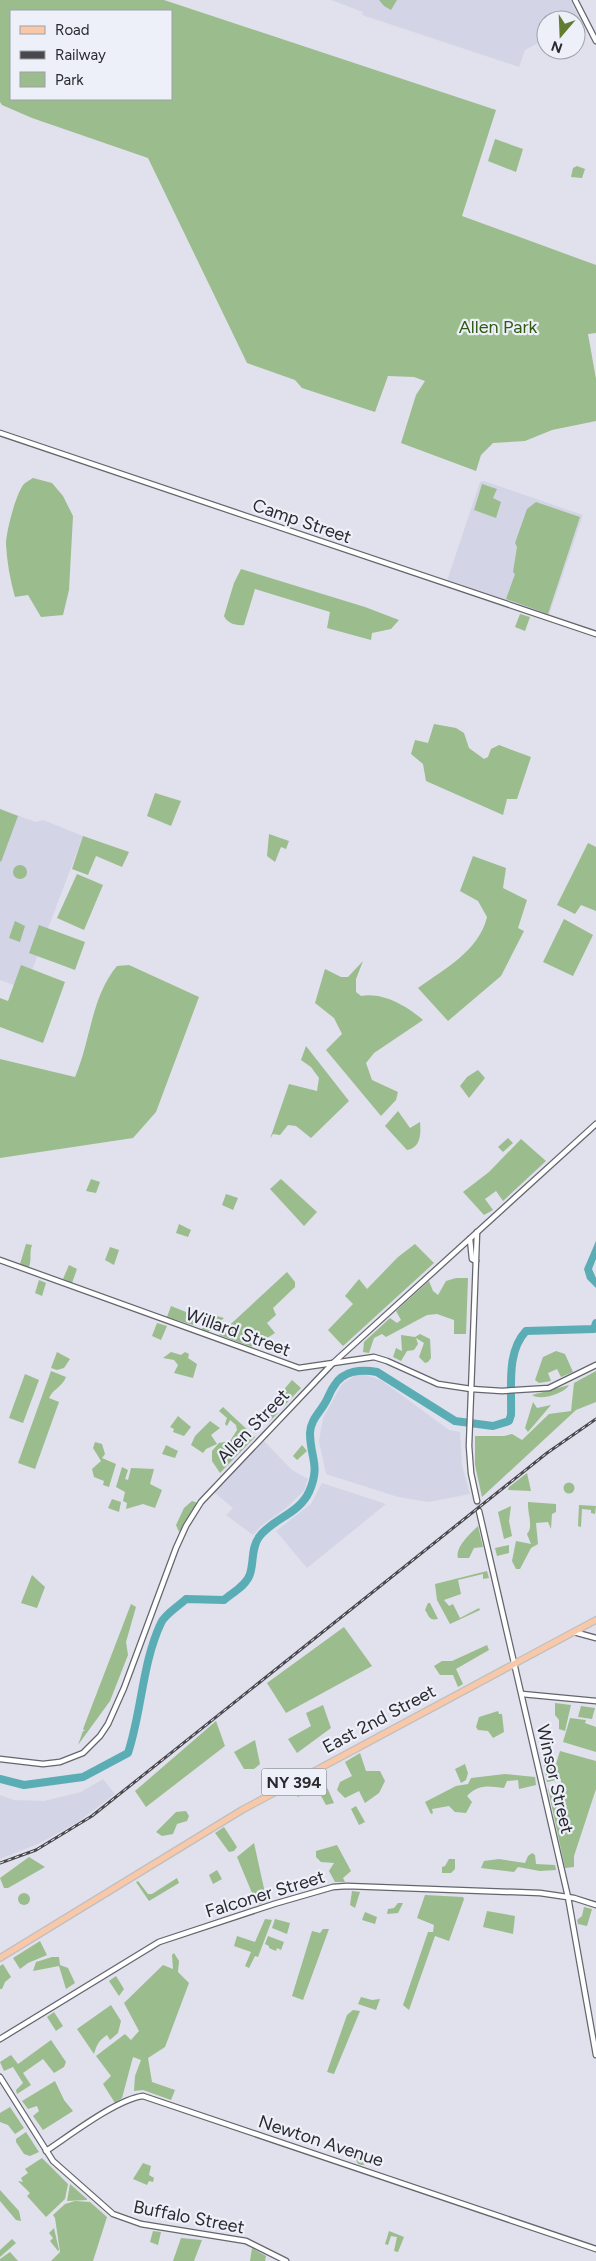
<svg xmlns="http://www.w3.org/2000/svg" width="596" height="2261" font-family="Figtree,sans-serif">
	<rect width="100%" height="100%" fill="#e0e1ec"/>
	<g fill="#d3d5e6">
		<path d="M331,0H570L581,21L576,24V20H546V39L525,50L519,67L362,15L363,12Z"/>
		<path d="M484,481L583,515L549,615L447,581L480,482Z"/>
		<path d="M0,809L36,822L43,820L83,836L25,989L0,980Z"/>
		<path d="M359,1373L381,1380L449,1430L460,1432L462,1465L470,1494L429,1502L398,1497L326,1474L319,1441L323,1418L342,1384Z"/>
		<path d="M263,1440L292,1470L308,1479L304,1491L286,1508L261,1526L253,1535L226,1515L233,1508L214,1492Z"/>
		<path d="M322,1483L386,1504L307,1568L276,1531L311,1504Z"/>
		<path d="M103,1779L115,1794L78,1822L40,1843L0,1859V1795L14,1800L44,1801L81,1792Z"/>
	</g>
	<g fill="#9bbc8d" fill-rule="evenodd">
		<path d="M0,0H164L496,110L462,216L596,265V333L588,334L596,379V421L552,430L525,441L493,443L481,455L476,471L401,443L416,395L425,381L414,377L388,376L375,412L302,388L295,380L247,363L148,158L32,118L2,105L0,102ZM11,11H171V99H11Z"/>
		<path d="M379,0H397L391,10L384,6Z"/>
		<path d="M495,139L523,149L516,172L488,161Z"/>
		<path d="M577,166L585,169L582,178L571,177L573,168Z"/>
		<path d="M33,478L52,483L63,496L73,516L69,590L63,615L41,617L28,595L15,597C10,580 7,562 6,544C6,532 16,493 24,484C26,482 30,480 33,478Z"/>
		<path d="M482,484L497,489L493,498L501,502L496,518L474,510Z"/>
		<path d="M536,502L580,517L548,614L506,599L515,574L513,572L517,547L515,543L527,509Z"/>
		<path d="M241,569L365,607L399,620L391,629L372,633L371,640L327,628L330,612L255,589L244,625C236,626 227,623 224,616L234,583Z"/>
		<path d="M520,614L530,617L525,631L515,627Z"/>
		<path d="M434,724L456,728L464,733L469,748L484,759L488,757L491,749L499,745L531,757L517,799H507L503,815L426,781L423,764L411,754L415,740L428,743Z"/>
		<path d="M155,793L181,801L171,826L147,816Z"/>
		<path d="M0,809L18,816L1,862L0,861Z"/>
		<path d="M269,834L289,841L286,849L281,847L275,862L267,856Z"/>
		<path d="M83,836L129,852L122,867L96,856L88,875L72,869Z"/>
		<path d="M588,843L596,847V911L581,905L575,914L557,905Z"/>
		<path d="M473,856L506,868L503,888L527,900L518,928L524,931L501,976L448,1021L418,988C444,969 479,951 487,917L478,901L460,891Z"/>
		<circle cx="20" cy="872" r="7"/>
		<path d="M77,874L103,885L84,930L57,918Z"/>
		<path d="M564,919L593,935L573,976L543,962Z"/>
		<path d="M15,921L25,926L20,942L9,938Z"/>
		<path d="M39,925L85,942L75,970L29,953Z"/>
		<path d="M363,961L356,979V992L361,996C383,992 407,1006 423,1020L374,1053L366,1063L372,1080L398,1092L396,1100L381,1116L326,1050L342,1034L334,1018L315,1003L325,969L341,977H348Z"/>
		<path d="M21,965L65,982L43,1043L0,1027V998L8,1001Z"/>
		<path d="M129,965L199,997L156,1112L133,1138L0,1158V1059L75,1077C91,1040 91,997 117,966Z"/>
		<path d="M306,1046L349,1101L311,1138L296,1126L288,1125L280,1135L273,1134L270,1139L289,1084L317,1091L319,1078L311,1067L301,1060Z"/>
		<path d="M478,1070L485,1078L469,1098L460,1086L467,1077Z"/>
		<path d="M398,1111L410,1128L420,1122C421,1133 421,1148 407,1150L385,1126Z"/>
		<path d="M508,1138L513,1143L503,1152L498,1147Z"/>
		<path d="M521,1139L546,1161L503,1201L496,1191L485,1199L493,1210L484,1215L463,1192L489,1172Z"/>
		<path d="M91,1179L100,1182L96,1193L86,1191Z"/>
		<path d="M281,1179L317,1212L304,1226L270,1189Z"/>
		<path d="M226,1194L238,1198L233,1210L222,1205Z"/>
		<path d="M179,1224L191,1230L188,1237L176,1233Z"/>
		<path d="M26,1244L32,1245C29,1253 32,1259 29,1267L20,1264Z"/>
		<path d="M415,1244L434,1263L343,1346L328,1330L353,1304L345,1296L359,1279L367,1289L398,1257Z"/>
		<path d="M110,1247L119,1250L114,1265L105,1260Z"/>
		<path d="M69,1265L77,1269L72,1283L63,1279Z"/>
		<path d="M287,1272L295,1282V1287L273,1308L276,1315L267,1323L275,1333L258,1344L253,1342L252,1347L219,1335Z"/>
		<path d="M456,1278H468L466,1334H454V1320L437,1314L427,1315L386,1337L382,1334L374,1338L369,1353L363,1352L364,1342L390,1318L397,1323L401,1320L396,1311L429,1281L433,1291L438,1295L446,1281Z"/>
		<path d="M39,1280L46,1283L42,1296L35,1293Z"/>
		<path d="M171,1306L196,1316L193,1325L167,1317Z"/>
		<path d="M207,1313L224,1318L208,1332L202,1329Z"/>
		<path d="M157,1323L167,1326L161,1340L152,1336Z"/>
		<path d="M420,1334L430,1339L431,1358L428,1362L425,1363L419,1357L424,1343L416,1338L418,1344L414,1350L407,1351L401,1361L393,1357L396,1348L402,1351L401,1335L415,1337Z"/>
		<path d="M556,1351L565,1354L573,1372L561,1377L557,1369L548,1373L551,1381L539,1383L535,1380L543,1357Z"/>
		<path d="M57,1352L70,1359L64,1368L57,1370L51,1368Z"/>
		<path d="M171,1352L181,1355L185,1352L189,1354L188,1358L197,1364L193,1378L174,1373L178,1365L174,1360L163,1358Z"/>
		<path d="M51,1371L66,1377C62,1387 53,1389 49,1398L59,1402L35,1469L18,1463Z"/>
		<path d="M596,1371V1402L576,1410L482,1497L475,1465V1436H504L512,1434L522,1440L549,1414L571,1411L574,1383Z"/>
		<path d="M25,1374L39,1380L23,1423L9,1418Z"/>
		<path d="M292,1380L301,1388L283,1407L275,1400Z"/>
		<path d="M569,1385C564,1394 540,1401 532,1395Z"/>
		<path d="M533,1402L537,1408L551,1405L528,1432L525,1428Z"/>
		<path d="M223,1407L255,1437L220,1473L212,1461V1451L219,1443L230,1441L237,1430L236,1425L230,1420L227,1426L225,1424L227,1418L219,1411Z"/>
		<path d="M269,1409L278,1413L269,1422L265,1412Z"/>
		<path d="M178,1416L191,1427L184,1436L173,1432L174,1429L170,1427Z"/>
		<path d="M210,1421L220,1428L211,1435L217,1444L206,1449L203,1453L191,1445L195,1436Z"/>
		<path d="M95,1442L102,1444L105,1454L102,1458L116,1464L109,1487L103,1485L104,1481L94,1477L92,1469L101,1461L93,1448Z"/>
		<path d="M166,1445L178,1451L175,1458L162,1454Z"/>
		<path d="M302,1445L307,1451L297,1460L293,1456Z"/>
		<path d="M122,1467L128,1470L125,1479L128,1480L131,1468L154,1469L150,1484L162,1490L155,1508L143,1504L126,1509L127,1503L123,1501L125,1492L116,1487Z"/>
		<path d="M527,1473L531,1491L508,1490L509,1487Z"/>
		<circle cx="569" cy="1488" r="5.5"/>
		<path d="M112,1499L121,1502L119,1512L108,1508Z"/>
		<path d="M192,1501L198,1503L179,1532L176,1525L184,1508Z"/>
		<path d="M528,1502L556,1504V1512L552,1514L551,1529L548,1522L536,1523L538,1544L531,1548L520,1569H516L512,1561L516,1541L531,1544L527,1534C534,1527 527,1512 528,1502Z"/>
		<path d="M579,1505L596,1506L595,1514L591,1513V1510L582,1509L581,1527L578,1526Z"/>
		<path d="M511,1506L509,1521L512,1536L504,1539L498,1512Z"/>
		<path d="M478,1526L483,1547L474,1548L469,1558H458C455,1547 470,1534 478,1526Z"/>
		<path d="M509,1545V1553L497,1556L495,1548Z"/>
		<path d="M487,1571L489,1578L483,1579V1574L458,1580L461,1594L444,1600L449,1606L453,1604L460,1618L479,1608L480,1610L450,1624L437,1600L435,1584Z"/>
		<path d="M32,1575L45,1587L37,1608L21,1603Z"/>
		<path d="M428,1603H430L438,1619C429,1621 429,1616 425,1610Z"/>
		<path d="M131,1604L136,1607L126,1642L128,1655L110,1701L78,1745L83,1731H85L83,1729Z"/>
		<path d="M344,1627L372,1666L286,1713L267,1683Z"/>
		<path d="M487,1645L489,1650L456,1669L463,1684L458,1687L453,1675H440L434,1666L442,1661H452Z"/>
		<path d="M555,1703L571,1705L565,1731L559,1729V1720L555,1715Z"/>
		<path d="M323,1705L331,1728L297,1753L288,1739L311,1726L306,1713Z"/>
		<path d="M581,1706L595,1708L592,1719L578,1717Z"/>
		<path d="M498,1711L499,1714H502L504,1732L493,1738L488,1731L478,1730L476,1727L479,1717Z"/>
		<path d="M570,1718L586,1720L585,1723L596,1727V1752L563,1742Z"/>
		<path d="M216,1721L225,1746L146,1807L135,1791Z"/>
		<path d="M255,1740L260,1764L254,1769H244L234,1752Z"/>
		<path d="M560,1751L596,1761V1789L574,1856V1867L565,1868L548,1789L561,1787V1779L547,1782L544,1764H556Z"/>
		<path d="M360,1753L366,1771H380L385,1781L379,1793L365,1803L359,1791L345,1798L337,1790L340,1782L352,1776L345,1762Z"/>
		<path d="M465,1764L468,1773L466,1780L461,1783L455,1769Z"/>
		<path d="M505,1774L535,1777L536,1785L519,1789L518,1780L507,1781L504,1788C489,1786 478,1784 467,1796L472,1802L466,1813L455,1812L449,1806L432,1809L433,1813L431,1814L425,1802L456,1786L468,1784L471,1778Z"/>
		<path d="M322,1776L334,1803L326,1805L313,1781Z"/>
		<path d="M305,1785L309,1791L298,1797L293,1791Z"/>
		<path d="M356,1806L365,1822L359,1825L351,1809Z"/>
		<path d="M186,1811L189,1816L187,1821L177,1824L173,1834L162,1836L156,1832L176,1812Z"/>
		<path d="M224,1827L237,1847L234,1851L229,1852L215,1833Z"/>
		<path d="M254,1843L267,1902L257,1905L237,1857Z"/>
		<path d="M337,1845L351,1871L343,1878L345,1882H335L329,1871L334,1863L321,1862L316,1857V1851Z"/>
		<path d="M532,1853L535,1855L536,1864L555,1865L556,1870L540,1871L518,1867L514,1872L481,1868L484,1861L499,1859L525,1863L528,1856Z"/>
		<path d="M29,1857L45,1867L8,1888H4L0,1878Z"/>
		<path d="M449,1859H455V1869L451,1873H442V1867L445,1866Z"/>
		<path d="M217,1870L222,1879L213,1884L209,1875Z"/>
		<path d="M177,1878L179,1883L149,1901L136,1882L138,1881L148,1894H152Z"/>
		<path d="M352,1891L360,1892L355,1908L350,1905Z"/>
		<circle cx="24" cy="1899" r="6"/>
		<path d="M425,1895L463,1897L464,1899L449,1941L435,1936L409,2010L403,2005L428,1932H433L434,1925L417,1918Z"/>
		<path d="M398,1903H403L398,1913L387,1914L388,1909L394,1908Z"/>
		<path d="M584,1907L592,1909L587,1926L578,1924L577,1920L582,1916Z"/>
		<path d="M487,1911L515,1916L513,1934L483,1927Z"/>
		<path d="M365,1912L377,1917L375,1924L362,1920Z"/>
		<path d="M265,1919L272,1920L258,1957L255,1956L249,1968L245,1966L251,1952L234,1946L237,1936L255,1942Z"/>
		<path d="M275,1919L290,1923L287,1934L272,1928Z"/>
		<path d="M323,1929H329L303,2000L292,1996L312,1931L320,1933Z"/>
		<path d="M268,1936L284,1942L281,1950L277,1948L276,1951L269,1948V1946L265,1944Z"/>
		<path d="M40,1941L47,1955L28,1963L20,1969L13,1958Z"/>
		<path d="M174,1953L179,1961L178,1972L189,1983L165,2047L148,2058L152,2082L175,2090L171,2100L143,2090L134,2091L135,2076L141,2060L133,2057L122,2098L115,2103L103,2084L111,2076L96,2056L125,2034L131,2040L139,2031L124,2003L163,1965L173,1969L172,1955Z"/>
		<path d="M52,1957H59L60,1965L68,1968L75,1983L66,1989L59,1966L33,1971L36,1962Z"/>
		<path d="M3,1964L11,1977L5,1982L2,1989H0V1966Z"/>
		<path d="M116,1976L124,1989L119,1996L109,1981Z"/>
		<path d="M361,1997L372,2000L380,1999L376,2010L358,2004Z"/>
		<path d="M111,2005L121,2021L118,2033L110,2040L107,2035C98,2041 97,2045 94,2054L77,2029Z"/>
		<path d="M353,2010L360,2011L334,2074L327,2072L347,2015Z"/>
		<path d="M54,2012L63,2026L56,2031L47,2017Z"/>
		<path d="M51,2040L66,2062L64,2067L54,2073L43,2059L23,2073L31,2085L17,2094L16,2090L23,2083L13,2067L4,2071L0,2062L11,2055L18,2064Z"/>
		<path d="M55,2081L64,2100L73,2111L43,2130L33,2116L39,2111L37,2106L28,2109L22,2101Z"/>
		<path d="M10,2107L24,2128L15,2134L8,2125L0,2122V2113Z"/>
		<path d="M26,2132L39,2152L30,2156L24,2154L16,2142V2139Z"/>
		<circle cx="362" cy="2159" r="6"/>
		<path d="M42,2158L68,2184L65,2199L46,2217L27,2196L30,2193L18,2181L23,2182L21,2178L28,2173L25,2169Z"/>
		<path d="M143,2163L151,2166L149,2175L154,2178L153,2182L149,2181L147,2185L133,2179Z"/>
		<path d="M70,2184L87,2199V2200L67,2201Z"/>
		<path d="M0,2190L19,2211L21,2221L16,2220L0,2201Z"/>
		<path d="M75,2201L90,2202L107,2217L93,2261H51L60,2252L55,2218L53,2215L65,2204Z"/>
		<path d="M54,2228L59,2250L58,2251L50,2241L53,2238L49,2233Z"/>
		<path d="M153,2231L161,2232L158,2245L150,2242Z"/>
		<path d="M389,2231L404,2237L398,2252L394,2251L397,2237L391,2236L388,2245L385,2244Z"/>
		<path d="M181,2238L202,2240L194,2261H173Z"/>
		<path d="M12,2239L16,2243L0,2257V2250Z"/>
		<path d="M252,2248L266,2256L265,2261H250Z"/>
		<path d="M10,2252L18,2261H0V2259Z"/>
	</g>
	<path fill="#5badb5" d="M596,1241V1259L592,1269L596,1278V1288L587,1279L584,1269Z"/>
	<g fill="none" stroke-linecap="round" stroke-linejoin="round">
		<path stroke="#5badb5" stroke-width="8" d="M0,1779L24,1785L83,1777L128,1753C142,1711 142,1663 161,1623C165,1614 179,1606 186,1599L224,1600C232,1593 247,1585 250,1574C254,1562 251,1548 259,1537C272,1519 299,1514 309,1492C321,1465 310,1458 310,1433C310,1421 320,1412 325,1403C329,1397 330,1391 334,1386C343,1370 362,1369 377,1372L455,1421L493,1426L509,1421L511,1415C512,1388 506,1352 526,1331L594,1329L596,1323"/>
		<path stroke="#bcbdc6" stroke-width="4.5" stroke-dasharray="4.5 2" stroke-linecap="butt" d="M477,1501L479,1511"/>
		<g stroke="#64656e" stroke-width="7">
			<g id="tertiary">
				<path d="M575,0L596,41"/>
				<path d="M0,433L596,634"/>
				<path d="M470,1239L472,1259L476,1261"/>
				<path d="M0,1260L299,1368L374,1357L387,1361L438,1384L471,1389L502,1391L549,1388L596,1365"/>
				<path d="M477,1501L471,1473L469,1446L477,1232"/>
				<path d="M479,1511L568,1897L596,2055"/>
				<path d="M574,1632L596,1638"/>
				<path d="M522,1694L596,1701"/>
				<path d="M0,1759L43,1764L60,1762L83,1753L100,1736L108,1724L124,1688L176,1548L186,1526L201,1502L332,1364L596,1124"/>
				<path d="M0,2039L159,1942L274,1904L333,1887L347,1886L540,1893L574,1898L596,1905"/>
				<path d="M0,2077L53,2161L113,2214L141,2224L246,2241L286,2261"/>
				<path d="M46,2151C69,2136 117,2099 143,2096L596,2249"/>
			</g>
		</g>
		<g stroke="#bfbfc1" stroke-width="8">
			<path id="primary" d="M0,1958L242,1810L596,1620"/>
		</g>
		<use href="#tertiary" stroke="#fff" stroke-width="4.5"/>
		<use href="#primary" stroke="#f9c8a9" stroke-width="5.5"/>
		<g stroke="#48484d" stroke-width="3">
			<path id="rail" d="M0,1863L36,1850L92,1816L547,1453L596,1419"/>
		</g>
		<use href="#rail" stroke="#edeff9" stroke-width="1" stroke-dasharray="4" stroke-linecap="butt"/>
	</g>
	<g text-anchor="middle" stroke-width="4.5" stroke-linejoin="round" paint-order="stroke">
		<rect fill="#edeff9" stroke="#65666c" stroke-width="1" x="261.5" y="1768.5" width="65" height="27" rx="4"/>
		<g font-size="16" font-weight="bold" fill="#2b2b2f">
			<text x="294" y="1788">NY 394</text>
		</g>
		<g font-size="18" fill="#2f5b14" stroke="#edeff9">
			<text x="498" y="333">Allen Park</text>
		</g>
		<g font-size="18" fill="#2b2b2f" stroke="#edeff9">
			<text transform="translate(302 521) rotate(19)" y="6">Camp Street</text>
			<text transform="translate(238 1332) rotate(20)" y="6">Willard Street</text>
			<text transform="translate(253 1426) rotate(-46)" y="6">Allen Street</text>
			<text transform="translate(379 1719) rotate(-28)" y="6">East 2nd Street</text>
			<text transform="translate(555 1779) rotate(77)" y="6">Winsor Street</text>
			<text transform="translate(265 1894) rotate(-17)" y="6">Falconer Street</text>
			<text transform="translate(321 2141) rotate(18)" y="6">Newton Avenue</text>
			<text transform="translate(189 2217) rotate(11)" y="6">Buffalo Street</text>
		</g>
	</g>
	<rect x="10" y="10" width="162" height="90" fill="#edeff9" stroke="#9fa1a8"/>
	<rect x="20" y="26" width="25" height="8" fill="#f9c8a9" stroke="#9fa1a8"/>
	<text x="55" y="35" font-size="15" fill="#2b2b2f">Road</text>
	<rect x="20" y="51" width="25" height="8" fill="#48484d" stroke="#9fa1a8"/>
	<text x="55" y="60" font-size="15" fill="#2b2b2f">Railway</text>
	<rect x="20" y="72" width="25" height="15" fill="#9bbc8d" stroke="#9fa1a8"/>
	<text x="55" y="85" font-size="15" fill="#2b2b2f">Park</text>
	<g transform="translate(561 35) rotate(199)"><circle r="24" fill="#edeff9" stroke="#9fa1a8"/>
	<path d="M0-4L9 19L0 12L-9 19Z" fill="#627d30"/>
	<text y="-8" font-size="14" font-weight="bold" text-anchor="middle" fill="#2b2b2f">N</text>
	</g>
</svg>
